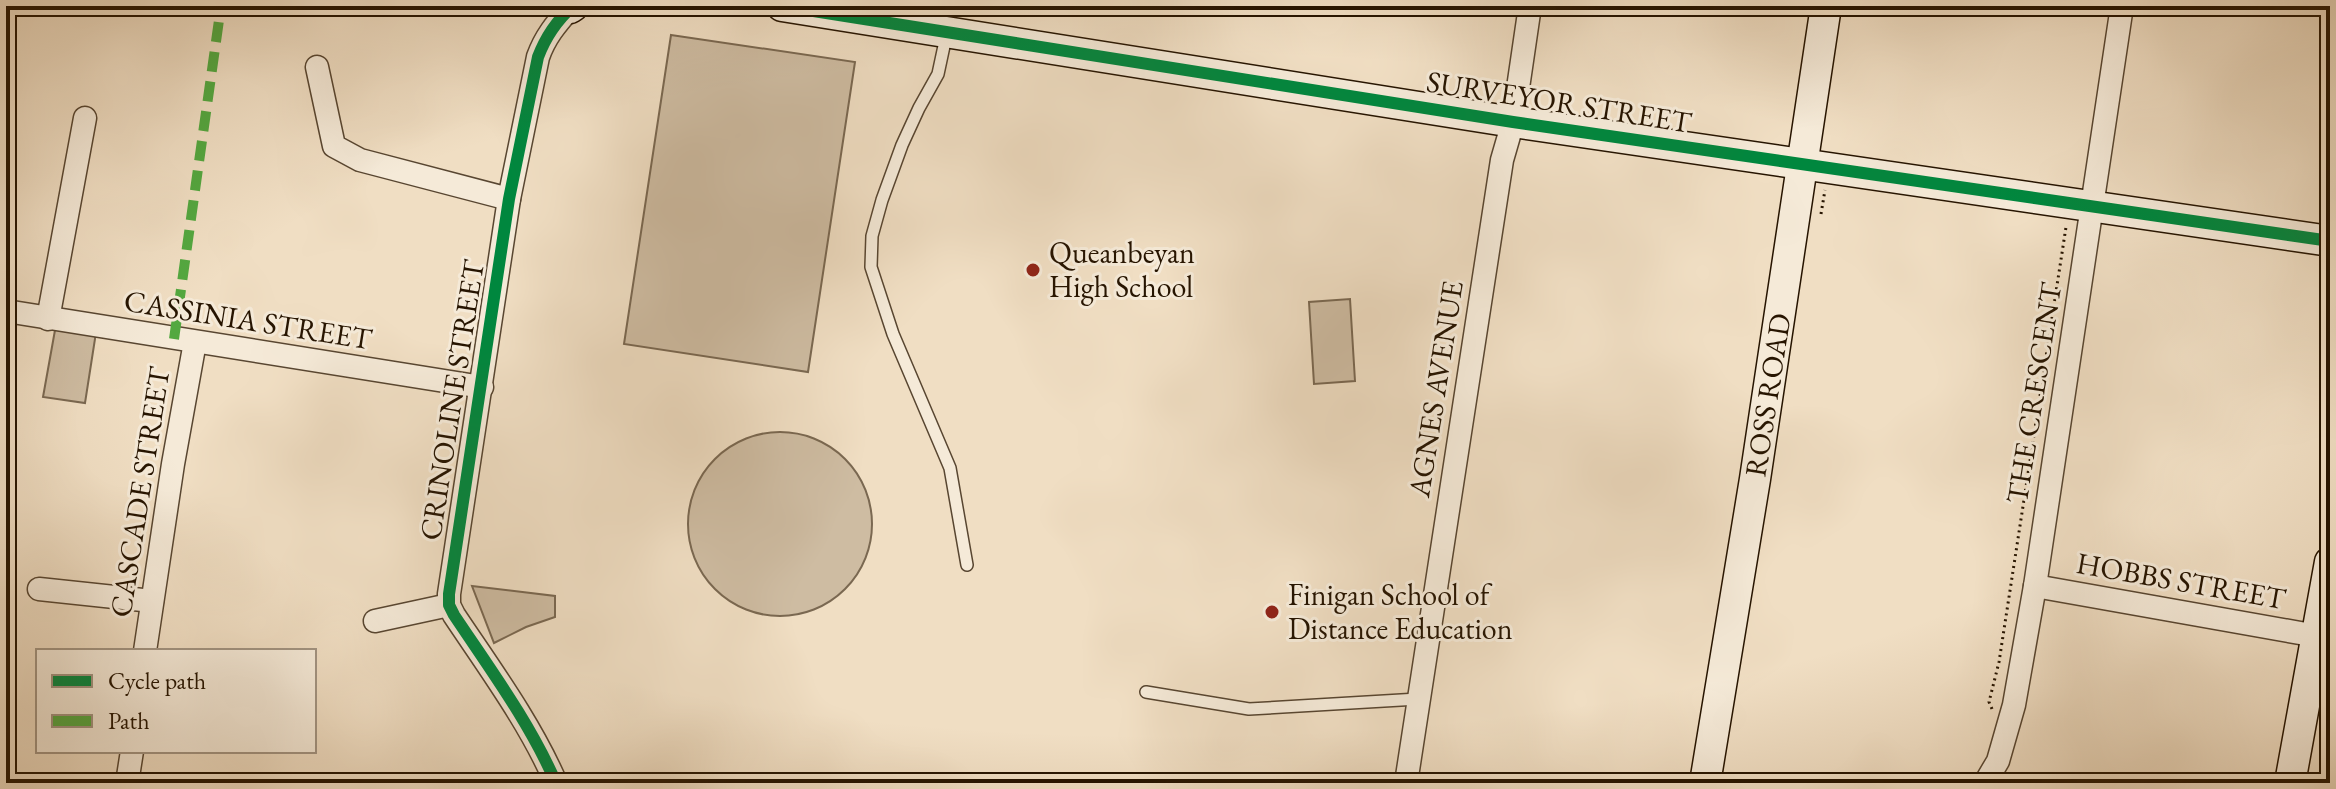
<svg xmlns="http://www.w3.org/2000/svg" width="2336" height="789" font-family="'EB Garamond',serif">
	<rect width="100%" height="100%" fill="#f0dec3"/>
	<filter id="stains"><feTurbulence type="fractalNoise" baseFrequency=".0025" numOctaves="4"/><feColorMatrix values="0 0 0 0 .2 0 0 0 0 .09 0 0 0 0 .02 0 0 0 .5 -.17"/></filter>
	<radialGradient id="worn" r=".72"><stop offset=".6" stop-color="#630" stop-opacity="0"/><stop offset="1" stop-color="#630" stop-opacity=".3"/></radialGradient>
	<g fill="#cebca2" stroke="#7a6851" stroke-width="2">
		<path d="M671,35L855,62L808,372L624,344Z"/>
		<path d="M1350,299L1355,381L1314,384L1309,302Z"/>
		<path d="M57,319L97,326L85,403L43,397Z"/>
		<circle cx="780" cy="524" r="92"/>
		<path d="M472,586L555,596V617L526,627L494,643Z"/>
	</g>
	<g fill="none" stroke-linecap="round" stroke-linejoin="round">
		<g stroke="#584631" stroke-width="14">
			<g id="lane">
				<path d="M947,32L938,74L919,108L902,145L882,200L872,236L871,267L893,334L950,468L967,565"/>
				<path d="M1146,692L1249,709L1418,699"/>
			</g>
		</g>
		<g stroke="#584631" stroke-width="25">
			<g id="street">
				<path d="M317,67L334,146L360,160L509,199"/>
				<path d="M6,311L482,387"/>
				<path d="M48,319L85,118"/>
				<path d="M2035,586L2317,636"/>
				<path d="M39,589L152,601"/>
				<path d="M375,621L449,605"/>
				<path d="M145,651L173,464L195,342"/>
				<path d="M127,783L132,751"/>
				<path d="M556,783C530,723 490,669 454,615L449,605V594L509,199L538,57C545,37 556,24 570,8L569,6"/>
				<path d="M1406,783L1502,160L1513,122L1530,6"/>
				<path d="M1985,783L1998,761L2014,705L2035,586L2122,6"/>
			</g>
		</g>
		<g stroke="#261400" stroke-width="33">
			<g id="secondary">
				<path d="M782,6L1513,122L2330,241"/>
				<path d="M570,8L573,6"/>
				<path d="M1705,783L1755,479L1826,6"/>
				<path d="M2290,783L2330,562"/>
			</g>
		</g>
		<g stroke="#261400" stroke-width="3" stroke-dasharray="2 4" stroke-linecap="butt">
			<path d="M1821,214L1825,190"/>
			<path d="M1992,709L1989,702L1999,662L2066,227"/>
		</g>
		<use href="#lane" stroke="#f5ead8" stroke-width="11"/>
		<use href="#street" stroke="#f5ead8" stroke-width="22"/>
		<use href="#secondary" stroke="#f5ead8" stroke-width="30"/>
		<path stroke="#53a840" stroke-width="10" stroke-dasharray="20 10" stroke-linecap="butt" d="M174,339L221,6"/>
		<g stroke="#f5ead8" stroke-width="17">
			<g id="cycleway">
				<path d="M782,6L1513,122L2330,241"/>
				<path d="M556,783C530,723 490,669 454,615L449,605V594L509,199L538,57C546,36 556,21 573,6"/>
			</g>
		</g>
		<use href="#cycleway" stroke="#00873e" stroke-width="12"/>
	</g>
	<g fill="#8f2418" stroke="#f5ead8" stroke-width="3">
		<circle cx="1033" cy="270" r="8"/>
		<circle cx="1272" cy="612" r="8"/>
	</g>
	<g text-anchor="middle" stroke-width="6" stroke-linejoin="round" paint-order="stroke">
		<g font-size="30" fill="#261400" stroke="#f5ead8">
			<text transform="translate(1559 102) rotate(9)" y="10">SURVEYOR STREET</text>
			<text transform="translate(248 320) rotate(9)" y="10">CASSINIA STREET</text>
			<text transform="translate(1436 389) rotate(-81)" y="10">AGNES AVENUE</text>
			<text transform="translate(2034 393) rotate(-81)" y="10">THE CRESCENT</text>
			<text transform="translate(1768 395) rotate(-81)" y="10">ROSS ROAD</text>
			<text transform="translate(452 400) rotate(-81)" y="10">CRINOLINE STREET</text>
			<text transform="translate(140 492) rotate(-81)" y="10">CASCADE STREET</text>
			<text transform="translate(2181 581) rotate(10)" y="10">HOBBS STREET</text>
		</g>
		<g font-size="30" fill="#261400" stroke="#f5ead8" text-anchor="start">
			<text x="1049" y="263">Queanbeyan<tspan x="1049" dy="34">High School</tspan></text>
			<text x="1288" y="605">Finigan School of<tspan x="1288" dy="34">Distance Education</tspan></text>
		</g>
	</g>
	<rect width="2336" height="789" fill="none" stroke="#f0dec3" stroke-width="32"/>
	<rect x="8" y="8" width="2320" height="773" fill="none" stroke="#261400" stroke-width="4"/>
	<rect x="16" y="16" width="2304" height="757" fill="none" stroke="#261400" stroke-width="2"/>
	<rect x="36" y="649" width="280" height="104" fill="#f5ead8" stroke="#a29482" stroke-width="2"/>
	<rect x="52" y="675" width="40" height="12" fill="#00873e" stroke="#a29482" stroke-width="2"/>
	<text x="108" y="689" font-size="24" fill="#261400">Cycle path</text>
	<rect x="52" y="715" width="40" height="12" fill="#53a840" stroke="#a29482" stroke-width="2"/>
	<text x="108" y="729" font-size="24" fill="#261400">Path</text>
	<rect width="100%" height="100%" filter="url(#stains)"/>
	<rect width="100%" height="100%" fill="url(#worn)"/>
</svg>
